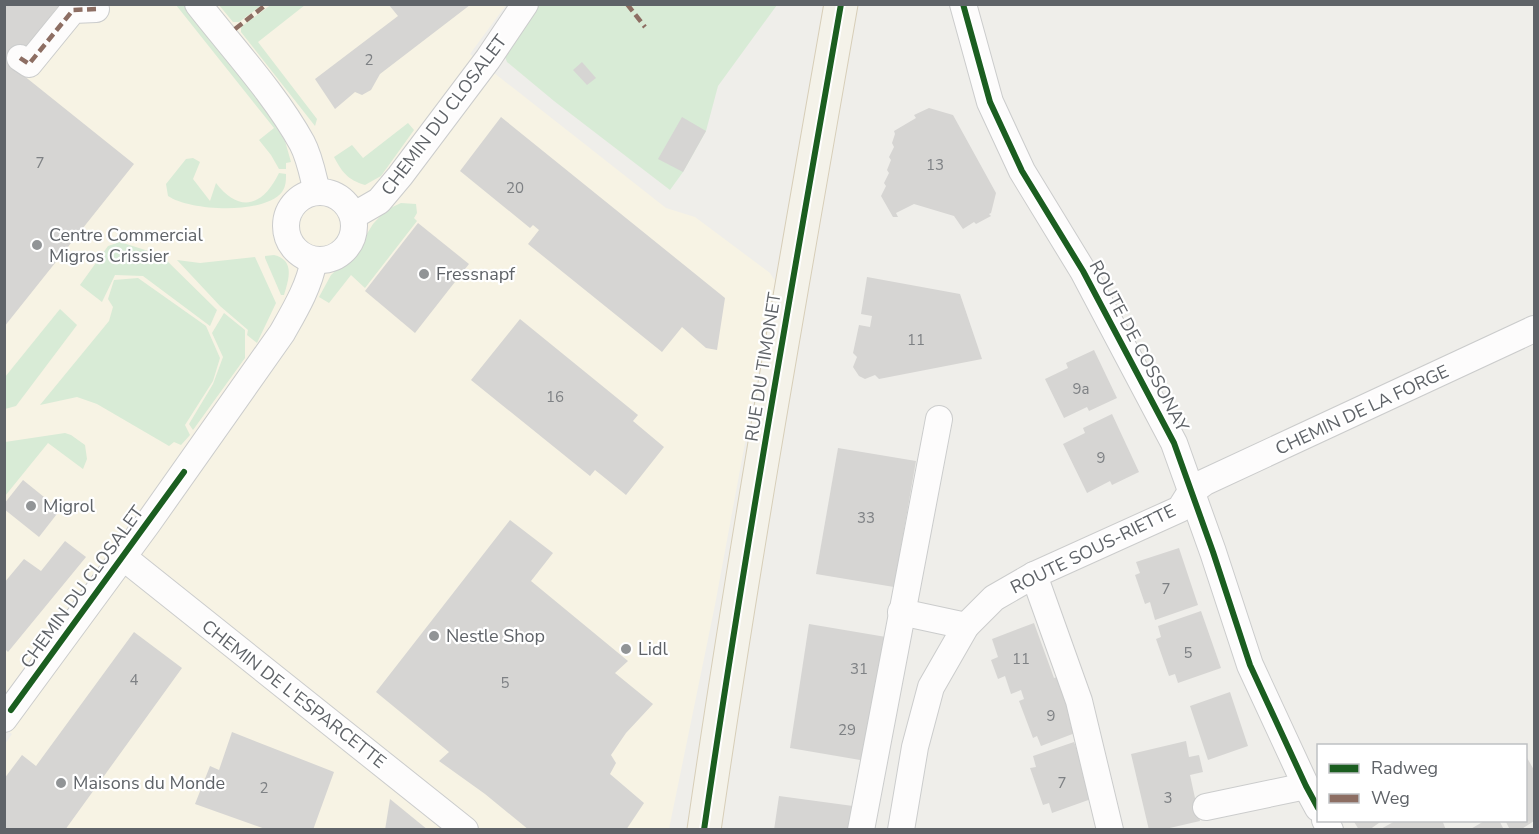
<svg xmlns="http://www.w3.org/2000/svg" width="1539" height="834" font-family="'Nunito Sans',sans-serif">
	<rect width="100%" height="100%" fill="#efeeea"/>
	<path fill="#f7f3e4" d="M5,5H506L470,54L666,208L695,217L770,273L775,281L715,605L669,829L5,830V744L12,734L4,728Z"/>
	<g fill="#d8ebd6">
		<path d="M272,4L305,5L258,42L317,119L315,126L241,32V27Z"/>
		<path d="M176,5H184L268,113L285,141L291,162L286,163V169H279L271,155L259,140L274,128Z"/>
		<path d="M219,5H262L239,22H233Z"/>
		<path d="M534,5H777L718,86L706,131L683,172L670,190L554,101L507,62L502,49Z"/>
		<path d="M408,123L414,130L381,176L365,185C348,180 342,172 334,157L352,145L363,158Z"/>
		<path d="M193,158L200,162L193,179L210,201L216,183C240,214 263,206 279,173L286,174C286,181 286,186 282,192C264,215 190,211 168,196L166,184L186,159Z"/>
		<path d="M401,203L416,204L417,213L414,218L417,221L365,288L351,275L329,303L319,297L331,275L355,253L373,224L386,210Z"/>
		<path d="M120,242L161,255L217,310L210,326L143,276L115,275L102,302L80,285L108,246Z"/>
		<path d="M274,255C295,260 289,279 284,295H281L265,258V256Z"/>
		<path d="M255,257L276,303L257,343L247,335L248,330L220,306L177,260L200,263Z"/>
		<path d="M138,278L206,326L220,358L213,381L185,425L190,435L181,445L174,442L169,446L97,404L77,397L40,405L109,321L113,307L108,299L114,280Z"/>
		<path d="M60,309L77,325L16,406L5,409V377Z"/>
		<path d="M224,313L245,330V358L193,430L189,424L213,384L223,357L212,333Z"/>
		<path d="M65,433L71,435L85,445L87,459L83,469L48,443L5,496V442Z"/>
	</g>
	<g fill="#d6d5d3">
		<path d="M4,4H60L31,41L33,43L13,67L134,164L4,327Z"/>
		<path d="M389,5H470L380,74L371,90L362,95L355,92L335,109L315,79L398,16Z"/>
		<path d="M582,62L596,78L587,85L573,70Z"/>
		<path d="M929,108L953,115L996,193L991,213L989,214L991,216L976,224L974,222L963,229L954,216L914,204L896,213L898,217H893L881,196L886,186L884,183L889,173L887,170L891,160L889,157L894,147L892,143L895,134L894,131L916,118L914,115Z"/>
		<path d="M501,117L725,298L717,350L706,348L682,327L662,352L528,244L539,230L533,225L530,228L460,171Z"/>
		<path d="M682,117L706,131L683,172L658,159Z"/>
		<path d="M418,223L469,264L415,333L365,291Z"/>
		<path d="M867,277L960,294L982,359L879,379L875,375L865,379L859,376L853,367L857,357L853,353L859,325L870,327L872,316L861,314Z"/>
		<path d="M520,319L638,415L633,421L664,447L626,495L595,470L590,476L471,380Z"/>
		<path d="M1094,350L1117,398L1089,411L1087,407L1064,418L1045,379L1068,368L1066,363Z"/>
		<path d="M1112,414L1139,472L1112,485L1110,481L1087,493L1063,444L1085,433L1083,428Z"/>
		<path d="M838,448L916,461L894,587L816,574Z"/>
		<path d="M23,480L60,510L39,537L4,509V504Z"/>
		<path d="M510,520L553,553L531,581L628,661L615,673L653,704L626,733L611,755L616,763L610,774L644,803L626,830H529L485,794L439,761L449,752L376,692Z"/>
		<path d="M65,541L86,557L8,652L4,648V583L24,559L41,571Z"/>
		<path d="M1179,548L1198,605L1155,620L1150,602L1145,604L1135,575L1140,573L1136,562Z"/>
		<path d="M1201,611L1221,668L1178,683L1175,674L1169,676L1156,639L1161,637L1158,626Z"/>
		<path d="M1034,623L1054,678L1063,675L1083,730L1041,746L1037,736L1033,738L1019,701L1024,699L1021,690L1011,694L1005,676L998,679L991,660L998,657L992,639Z"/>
		<path d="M809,624L886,637L866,761L790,748Z"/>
		<path d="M134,632L182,668L65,830H4V779L22,755L36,766Z"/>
		<path d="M1230,692L1248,746L1208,760L1190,706Z"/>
		<path d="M232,732L334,772L313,830H268L195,804L210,766L219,770Z"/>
		<path d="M1186,741L1189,757L1199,755L1203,772L1190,775L1200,821L1161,830H1149L1131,754Z"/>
		<path d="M1074,742L1094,798L1052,813L1049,803L1043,805L1030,768L1036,767L1033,756Z"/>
		<path d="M1526,756L1534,770V821L1520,830H1510L1505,820H1526Z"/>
		<path d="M779,796L853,806L850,830H774Z"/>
		<path d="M390,799L428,830H385Z"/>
		<path d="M1353,820H1383L1369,830H1359Z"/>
		<path d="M1397,820H1442L1446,830H1379Z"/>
		<path d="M1486,820H1499L1504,830H1469Z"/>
	</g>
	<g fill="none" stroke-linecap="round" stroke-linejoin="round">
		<g stroke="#cbcccc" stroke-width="28">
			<g id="minor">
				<path d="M198,4C233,49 275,94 302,143C310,158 313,176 317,192"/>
				<path d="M963,4L990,102L1022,171L1083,271L1174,443L1213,552L1250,665L1306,786L1318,808"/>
				<path d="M20,58L29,64L73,10L96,9"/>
				<circle cx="320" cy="226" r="34"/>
				<path d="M353,216L379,201L400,176L488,59L525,4"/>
				<path d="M123,557L465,830"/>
				<path d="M1034,575L1079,701L1110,830"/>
				<path d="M901,612L966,626"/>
				<path d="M4,719L148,523L282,333C295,310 309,287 314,260"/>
				<path d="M1206,807L1306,786"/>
				<path d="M1325,820L1330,830"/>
				<path d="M861,830L939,419"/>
				<path d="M901,830L915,747L931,687L966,626L994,598L1034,575L1180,509L1190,493L1205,482L1534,329"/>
			</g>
		</g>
		<g stroke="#d7ceb8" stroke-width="35">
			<path id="major" d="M704,830C744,554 793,279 841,4"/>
		</g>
		<use href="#minor" stroke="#fdfcfc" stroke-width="26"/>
		<use href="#major" stroke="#f4f2e9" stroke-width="33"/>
		<g stroke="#8d6e63" stroke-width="4.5" stroke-dasharray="9 4.5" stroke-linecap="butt">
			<path d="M627,4L645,27"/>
			<path d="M235,29L267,4"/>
			<path d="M20,58L29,64L73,10L96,9"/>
		</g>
		<g stroke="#fff" stroke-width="10">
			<g id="cycleway">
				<path d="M963,4L990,102L1022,171L1083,271L1174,443L1213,552L1250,665L1306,786L1318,808"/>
				<path d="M11,710L184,472"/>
				<path d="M704,830C744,554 793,279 841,4"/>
			</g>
		</g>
		<use href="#cycleway" stroke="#1b5e20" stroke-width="6"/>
	</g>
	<g fill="#919496" stroke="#fff" stroke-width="2">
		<circle cx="37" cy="245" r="6"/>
		<circle cx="424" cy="274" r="6"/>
		<circle cx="31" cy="506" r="6"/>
		<circle cx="434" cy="636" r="6"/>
		<circle cx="626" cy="649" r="6"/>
		<circle cx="61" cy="783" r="6"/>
	</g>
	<g text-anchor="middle" stroke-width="4.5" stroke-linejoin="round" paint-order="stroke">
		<g font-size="15" fill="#7e8184">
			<text x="369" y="65">2</text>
			<text x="40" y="168">7</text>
			<text x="935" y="170">13</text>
			<text x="515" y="193">20</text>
			<text x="916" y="345">11</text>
			<text x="1081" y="394">9a</text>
			<text x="555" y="402">16</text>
			<text x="1101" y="463">9</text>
			<text x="866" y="523">33</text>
			<text x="1166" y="594">7</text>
			<text x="1188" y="658">5</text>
			<text x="1021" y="664">11</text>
			<text x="859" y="674">31</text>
			<text x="134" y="685">4</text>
			<text x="505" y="688">5</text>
			<text x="1051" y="721">9</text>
			<text x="847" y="735">29</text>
			<text x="1062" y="788">7</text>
			<text x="264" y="793">2</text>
			<text x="1168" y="803">3</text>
		</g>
		<g font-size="18" fill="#5f6368" stroke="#fff">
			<text transform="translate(444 115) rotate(-53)" y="6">CHEMIN DU CLOSALET</text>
			<text transform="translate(1139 346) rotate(62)" y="6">ROUTE DE COSSONAY</text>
			<text transform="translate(763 367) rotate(-81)" y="6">RUE DU TIMONET</text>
			<text transform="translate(1362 410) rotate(-25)" y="6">CHEMIN DE LA FORGE</text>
			<text transform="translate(1093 549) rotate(-26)" y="6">ROUTE SOUS-RIETTE</text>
			<text transform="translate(82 587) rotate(-54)" y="6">CHEMIN DU CLOSALET</text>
			<text transform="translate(294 694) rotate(38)" y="6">CHEMIN DE L'ESPARCETTE</text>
		</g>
		<g font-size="18" fill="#5f6368" stroke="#fff" text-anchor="start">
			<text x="49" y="241">Centre Commercial<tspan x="49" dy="21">Migros Crissier</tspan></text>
			<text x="436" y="280">Fressnapf</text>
			<text x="43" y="512">Migrol</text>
			<text x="446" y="642">Nestle Shop</text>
			<text x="638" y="655">Lidl</text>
			<text x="73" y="789">Maisons du Monde</text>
		</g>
	</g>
	<rect width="1539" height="834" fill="none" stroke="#5f6368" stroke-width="12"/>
	<rect x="1317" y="744" width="210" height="78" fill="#ffffff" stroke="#bfc1c3" stroke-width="1.5"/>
	<rect x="1329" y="764" width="30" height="9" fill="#1b5e20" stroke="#bfc1c3" stroke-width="1.5"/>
	<text x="1371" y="774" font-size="18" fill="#5f6368">Radweg</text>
	<rect x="1329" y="794" width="30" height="9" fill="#8d6e63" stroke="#bfc1c3" stroke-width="1.5"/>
	<text x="1371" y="804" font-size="18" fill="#5f6368">Weg</text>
</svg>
